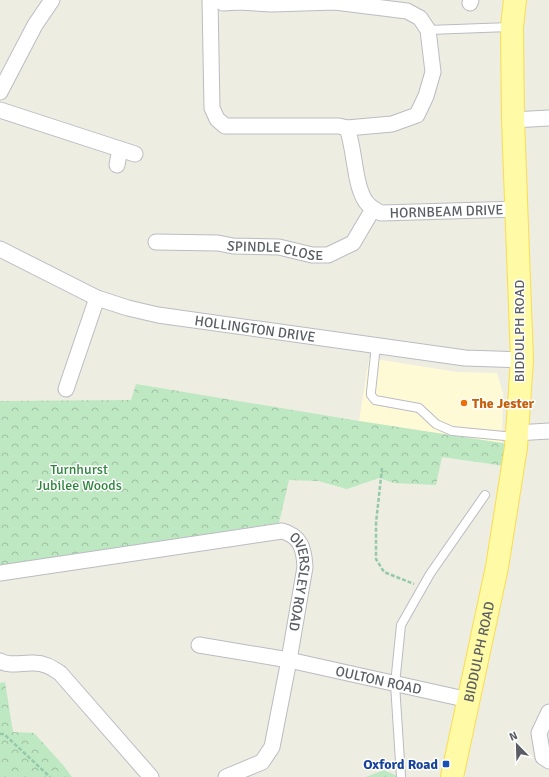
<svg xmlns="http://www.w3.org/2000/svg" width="549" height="777" font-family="Signika,sans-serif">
	<defs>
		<pattern id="forest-crowns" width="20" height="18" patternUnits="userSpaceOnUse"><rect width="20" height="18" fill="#bde8c2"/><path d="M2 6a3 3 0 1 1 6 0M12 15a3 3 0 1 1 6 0" fill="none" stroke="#9dbfa1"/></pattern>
	</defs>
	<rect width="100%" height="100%" fill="#eeede2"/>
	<path fill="#fffad6" d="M369,358L457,372L497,373L503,393L502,443L359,421Z"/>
	<g fill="url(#forest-crowns)">
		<path d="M136,384L359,421L502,443L516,447L512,467L442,457L436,485L394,483L379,478L347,489L318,481L289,480L279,523L0,566V401L131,400Z"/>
		<path d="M5,682L13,732L34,733L63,765L72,777H0V683Z"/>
		<path d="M384,770L399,777H366Z"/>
	</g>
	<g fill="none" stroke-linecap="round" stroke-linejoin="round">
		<g stroke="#babcc2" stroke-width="10">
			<g id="service">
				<path d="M428,30L512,27"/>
				<path d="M376,345L371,392V395L375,400L419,408L436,424L452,431L516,437"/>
				<path d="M401,777L395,684L401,625L430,574L485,495"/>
			</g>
		</g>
		<g stroke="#babcc2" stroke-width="17">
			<g id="minor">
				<path id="s1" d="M210,0L212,108L217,119L225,126H339L347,128C355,149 354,185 366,202C370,207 375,210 381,213L516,209"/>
				<path d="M219,0L223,3L239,2L272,4L335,2L407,11L420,18L428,30L433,72L426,96L417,115L392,124L347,128"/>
				<path d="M470,3L471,0"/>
				<path d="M0,92L35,25L52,0"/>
				<path d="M0,110L135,154"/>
				<path d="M513,120L549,118"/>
				<path d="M117,165L120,149"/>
				<path id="s2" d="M156,242L218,243L233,246L279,247L312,255H328L353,243L373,209"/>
				<path id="s3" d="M0,249L97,298L128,308L158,315L465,358L522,360"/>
				<path d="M66,389L97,298"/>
				<path d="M516,433L549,431"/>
				<path id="s4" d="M0,573L282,531C301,536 304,549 305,567L289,660L272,747L262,762L226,777"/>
				<path id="s5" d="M199,645L289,660L469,700"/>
				<path d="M0,661C10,667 23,662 34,663C45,663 52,668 60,673L151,777"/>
				<path d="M549,712L539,733L543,757L549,761"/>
			</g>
		</g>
		<g stroke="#fadd50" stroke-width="24">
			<g id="primary">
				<path id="s6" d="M452,777L497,567L516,447L522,360L513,120L512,27L515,0"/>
			</g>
		</g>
		<g stroke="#95c9aa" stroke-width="2.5" stroke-dasharray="4 2" stroke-linecap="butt">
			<path d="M382,468L376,523V559L384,572L414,584"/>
			<path d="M0,734H4L50,777"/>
		</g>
		<use href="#service" stroke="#fff" stroke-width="8"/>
		<use href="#minor" stroke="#fff" stroke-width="15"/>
		<use href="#primary" stroke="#fffaa6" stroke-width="22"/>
	</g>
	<circle fill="#e8710a" stroke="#fff" stroke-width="1.5" cx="464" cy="403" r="4"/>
	<rect fill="#1a4fb4" stroke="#fff" stroke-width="1.5" x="442" y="760" width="8" height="8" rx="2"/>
	<g text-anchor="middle" stroke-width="3" stroke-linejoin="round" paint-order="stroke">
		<g font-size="14" fill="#5a5e64" stroke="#fff">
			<text dy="5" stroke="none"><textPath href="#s1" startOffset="414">HORNBEAM DRIVE</textPath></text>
			<text dy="5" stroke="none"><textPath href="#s2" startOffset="120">SPINDLE CLOSE</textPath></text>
			<text dy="5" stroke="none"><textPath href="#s3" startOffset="270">HOLLINGTON DRIVE</textPath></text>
			<text transform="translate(519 331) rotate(-90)" y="5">BIDDULPH ROAD</text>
			<text dy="5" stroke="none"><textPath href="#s4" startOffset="346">OVERSLEY ROAD</textPath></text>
			<text dy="5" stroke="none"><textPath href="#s6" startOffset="128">BIDDULPH ROAD</textPath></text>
			<text dy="5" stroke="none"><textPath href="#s5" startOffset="183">OULTON ROAD</textPath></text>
		</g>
		<g font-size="14" font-weight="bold" fill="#c56008" stroke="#fff" text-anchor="start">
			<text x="472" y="408">The Jester</text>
		</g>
		<g font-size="14" fill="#2f863e" stroke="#fff">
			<text x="79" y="474">Turnhurst<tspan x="79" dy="16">Jubilee Woods</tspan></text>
		</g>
		<g font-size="14" font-weight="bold" fill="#164399" stroke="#fff" text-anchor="end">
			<text x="438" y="769">Oxford Road</text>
		</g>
	</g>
	<g transform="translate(517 745) rotate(337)" stroke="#ffffff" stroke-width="3" paint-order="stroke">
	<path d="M0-3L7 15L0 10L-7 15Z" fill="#5a5e64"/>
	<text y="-6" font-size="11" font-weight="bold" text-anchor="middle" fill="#5a5e64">N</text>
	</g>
</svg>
